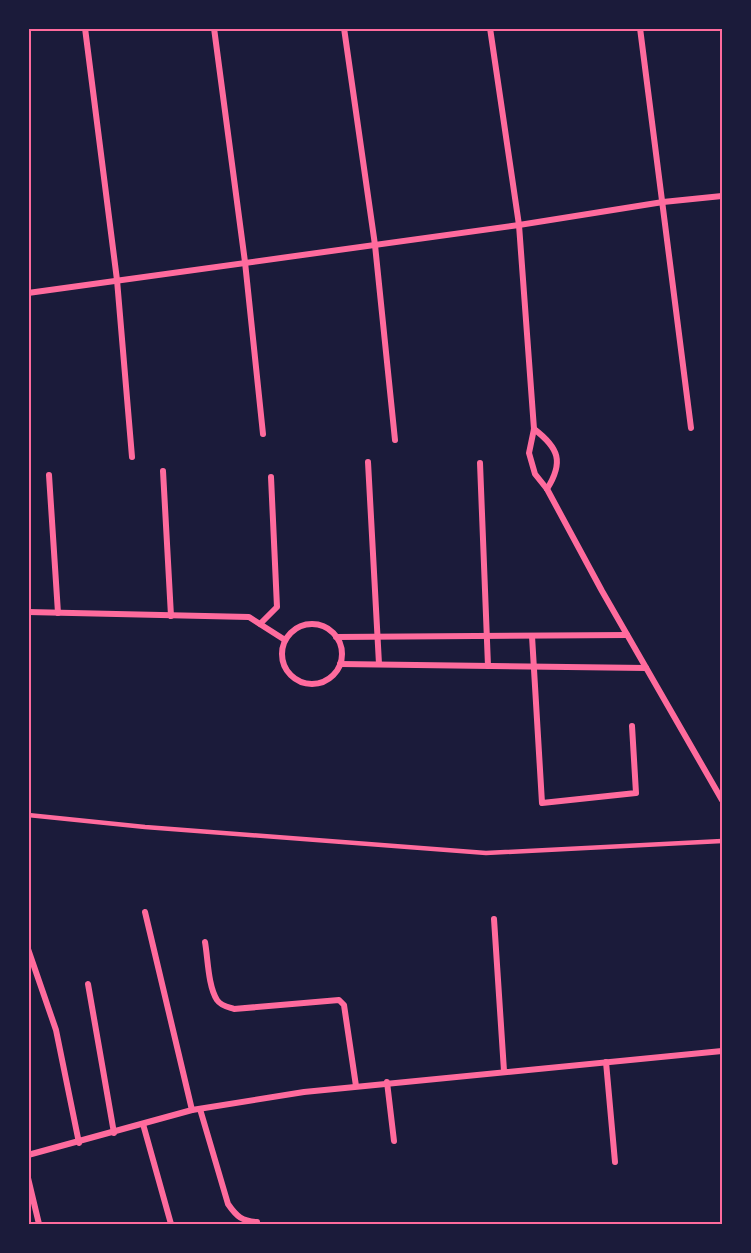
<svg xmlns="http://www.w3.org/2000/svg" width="751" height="1253" font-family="'Fira Sans Condensed',sans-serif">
	<rect width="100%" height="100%" fill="#1b1b3a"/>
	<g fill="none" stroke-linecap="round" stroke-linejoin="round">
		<path stroke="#ff6b9d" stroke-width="4.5" d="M28,815L145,827L486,853L722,841"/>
		<g stroke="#ff6b9d" stroke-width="6">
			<path d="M85,28L117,280L132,457"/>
			<path d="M214,28L245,262L263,434"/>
			<path d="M344,28L375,245L395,440"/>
			<path d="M490,28L519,225L534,429L529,453L535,474L547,489L602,591L722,800"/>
			<path d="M640,28L691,428"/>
			<path d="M28,293L519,225L663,202L722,196"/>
			<path d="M534,429C559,448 564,462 547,489"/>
			<path d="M368,462L379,664"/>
			<path d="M480,463L488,666"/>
			<path d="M163,471L171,616"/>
			<path d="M49,475L58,613"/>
			<path d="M28,612L249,617L285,640"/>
			<circle cx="312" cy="654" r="30"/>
			<path d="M260,624L277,607L271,477"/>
			<path d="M532,636L542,803L636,793L632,726"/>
			<path d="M336,637L627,635"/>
			<path d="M340,664L646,668"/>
			<path d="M145,912L192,1110"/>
			<path d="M494,919L504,1071"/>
			<path d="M205,942C208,959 208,986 217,1000C221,1006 228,1007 234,1009L339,1000L344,1005L356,1086"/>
			<path d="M28,949L56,1030L79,1143"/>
			<path d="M88,984L114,1133"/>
			<path d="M606,1062L615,1162"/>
			<path d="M387,1082L394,1141"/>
			<path d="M200,1109L228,1204C237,1217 242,1221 257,1222"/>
			<path d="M143,1124L171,1224"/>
			<path d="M28,1155L192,1110L304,1092L722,1051"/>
			<path d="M28,1178L39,1224"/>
		</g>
	</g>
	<rect width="751" height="1253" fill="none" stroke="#1b1b3a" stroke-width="60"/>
	<rect x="30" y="30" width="691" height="1193" fill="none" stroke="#ff6b9d" stroke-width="2"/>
</svg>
